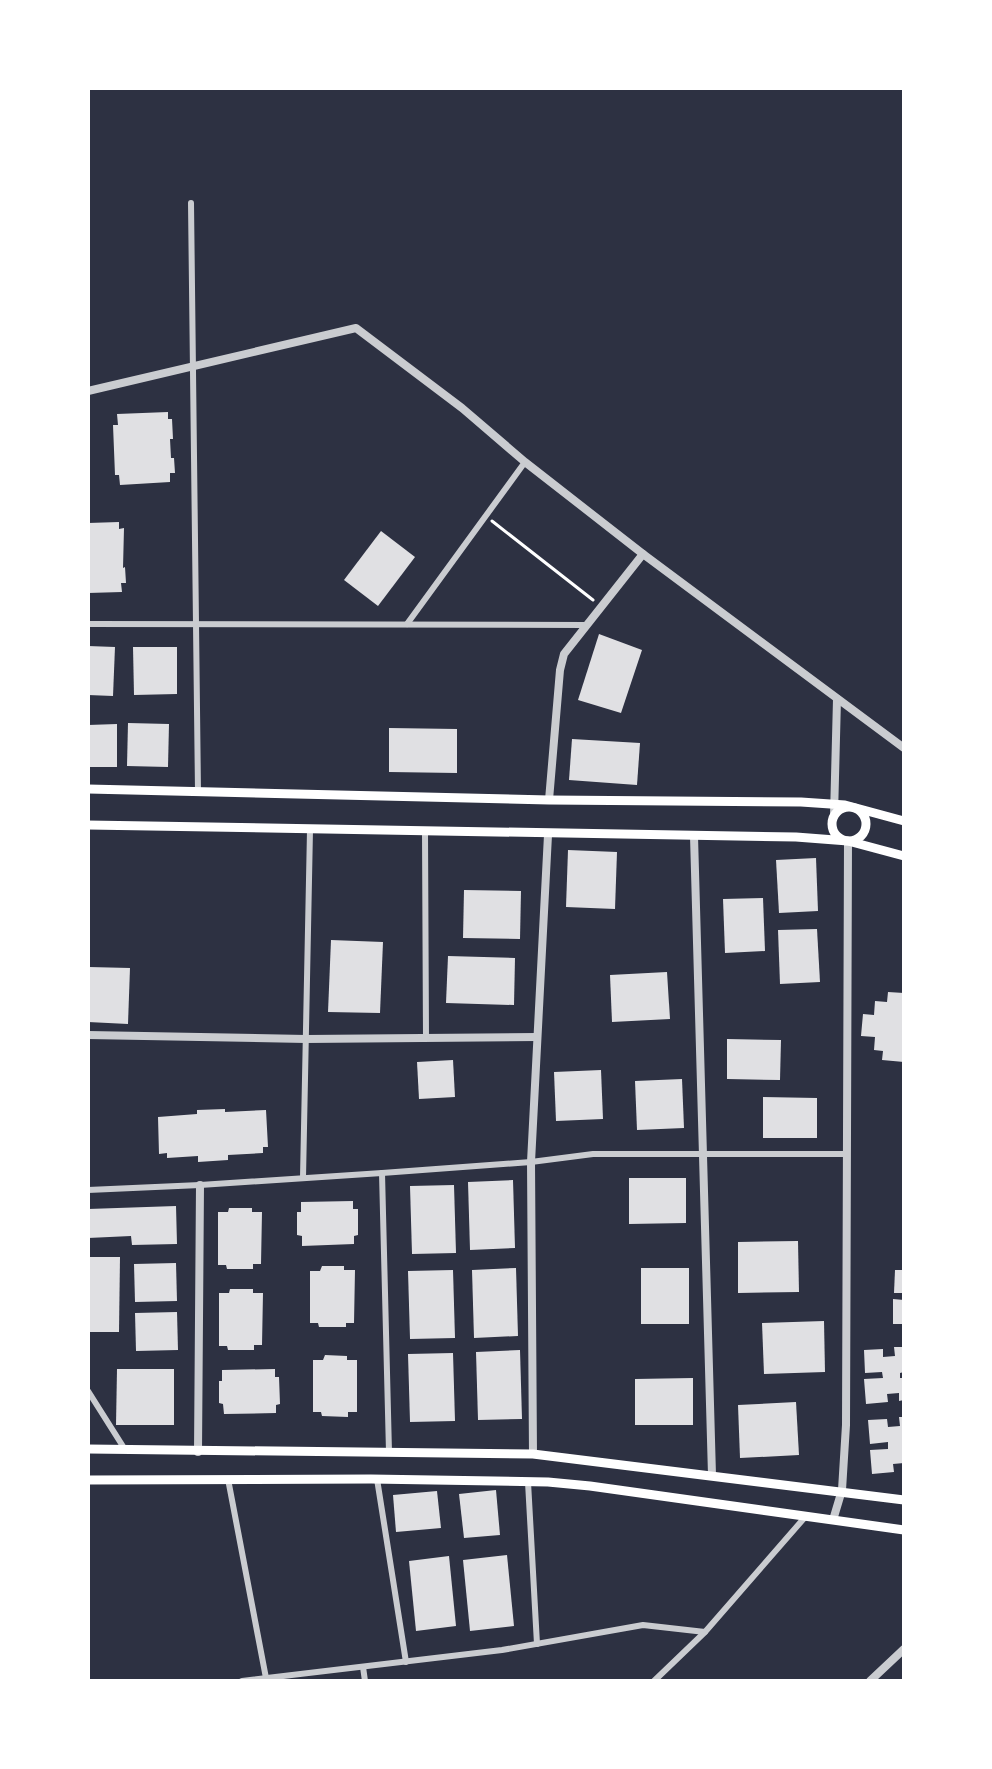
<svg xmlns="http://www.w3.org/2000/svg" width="992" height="1769" font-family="'Roboto Condensed',sans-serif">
	<rect width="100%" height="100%" fill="#2d3142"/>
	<g fill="#e0e0e3">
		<path d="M168,412V419H172L173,439H170L171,458H174L175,473H170V482L120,485L119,475H115L113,425H118L117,414Z"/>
		<path d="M119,522V529L124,528L123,568L125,567L126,583H121L122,592L88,593V523Z"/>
		<path d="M381,531L415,557L378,606L344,580Z"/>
		<path d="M599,634L642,650L621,713L578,700Z"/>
		<path d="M88,646L115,647L113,696L88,695Z"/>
		<path d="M133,647H177V694L134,695Z"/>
		<path d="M128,723L169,724L168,767L127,766Z"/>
		<path d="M117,724V767H88V725Z"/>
		<path d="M389,728L457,729V773L389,772Z"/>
		<path d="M572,739L640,743L637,785L569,780Z"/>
		<path d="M568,850L617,852L615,909L566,907Z"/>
		<path d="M816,858L818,911L779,913L776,860Z"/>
		<path d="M464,890L521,891L520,939L463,938Z"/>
		<path d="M763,898L765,951L725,953L723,899Z"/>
		<path d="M817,929L820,982L780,984L778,930Z"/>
		<path d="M331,940L383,942L380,1013L328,1012Z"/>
		<path d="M448,956L515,958L514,1005L446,1003Z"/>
		<path d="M89,967L130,968L128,1024L88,1022Z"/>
		<path d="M667,972L670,1019L612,1022L610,975Z"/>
		<path d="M888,992L904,993V1062L882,1060L883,1051L874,1050L875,1037L861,1036L863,1014L874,1015L875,1001L887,1002Z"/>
		<path d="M727,1039L781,1040L780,1080L727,1079Z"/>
		<path d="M453,1060L455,1097L419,1099L417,1062Z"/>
		<path d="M601,1070L603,1119L556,1121L554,1072Z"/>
		<path d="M682,1079L684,1128L637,1130L635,1081Z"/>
		<path d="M763,1097L817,1098V1138H763Z"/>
		<path d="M225,1109V1112L266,1110L268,1147H263V1153L228,1155V1160L198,1162V1156L167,1158V1153L159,1154L158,1117L197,1114V1110Z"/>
		<path d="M629,1178H686V1223L629,1224Z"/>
		<path d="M513,1180L515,1248L470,1250L468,1182Z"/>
		<path d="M454,1185L456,1253L412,1254L410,1186Z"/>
		<path d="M353,1201V1209H358V1235L354,1236V1244L302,1246V1236L297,1235V1212H301V1202Z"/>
		<path d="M176,1206L177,1244L132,1245L131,1236L88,1238V1209Z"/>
		<path d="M229,1208H252V1212H262L261,1264H253V1269H227L226,1265H218V1212H228Z"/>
		<path d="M798,1241L799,1292L738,1293V1242Z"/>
		<path d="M88,1257H120L119,1332H88Z"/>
		<path d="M176,1263L177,1301L135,1302L134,1264Z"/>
		<path d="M322,1266H344V1270H355L354,1323H346V1327H319L318,1323H310V1271H320Z"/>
		<path d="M516,1268L518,1336L474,1338L472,1270Z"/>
		<rect x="641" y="1268" width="48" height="56"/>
		<path d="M453,1270L455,1338L410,1339L408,1271Z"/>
		<path d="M895,1270H904V1293H894Z"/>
		<path d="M230,1289H253V1293H263L262,1345H254V1350H228L227,1346H219V1293H229Z"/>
		<path d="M893,1299L904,1300V1324H893Z"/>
		<path d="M177,1312L178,1350L136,1351L135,1313Z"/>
		<path d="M824,1321L825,1372L764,1374L762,1323Z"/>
		<path d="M894,1347H904V1372L900,1373V1378H904V1400L899,1401V1393L887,1394L888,1402L866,1404L864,1379L883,1378L882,1372L865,1373L864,1350L883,1349V1357L895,1356Z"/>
		<path d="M520,1350L522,1419L478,1420L476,1352Z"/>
		<path d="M453,1353L455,1421L410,1422L408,1354Z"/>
		<path d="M325,1355L347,1356V1360H357V1412H348V1417L322,1416L321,1412H313V1360H323Z"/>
		<path d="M117,1369H174V1425H116Z"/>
		<path d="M275,1369V1377H279L280,1404L276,1405V1413L224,1414L223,1404L219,1403V1381H222V1370Z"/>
		<path d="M693,1378V1425H635V1379Z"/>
		<path d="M796,1402L799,1455L740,1458L738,1405Z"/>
		<path d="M899,1417H904V1463L893,1464L894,1472L872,1474L870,1450L888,1449V1442L870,1444L868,1420L887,1419L888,1427L900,1426Z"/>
		<path d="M496,1490L500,1535L464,1538L459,1494Z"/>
		<path d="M437,1491L441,1528L396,1532L393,1495Z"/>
		<path d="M507,1555L514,1626L470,1631L463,1560Z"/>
		<path d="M449,1556L456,1626L416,1631L409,1561Z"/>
	</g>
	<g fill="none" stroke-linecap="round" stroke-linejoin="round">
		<path stroke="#fff" stroke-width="3" d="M492,521L593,600"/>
		<g stroke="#caccd0" stroke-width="6">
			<path d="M191,203L198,792"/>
			<path d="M88,624L586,625"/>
			<path d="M407,624L525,462"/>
			<path d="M425,832L426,1038"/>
			<path d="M382,1173L389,1452"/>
			<path d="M303,1178L310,830"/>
			<path d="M88,1190L200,1185L382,1173L531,1162L593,1154H847"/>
			<path d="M88,1391L124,1448"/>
			<path d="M228,1479L266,1678"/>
			<path d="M377,1479L406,1662"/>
			<path d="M528,1482L537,1644"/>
			<path d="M363,1667L365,1681"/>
			<path d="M242,1681L502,1650L643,1625L705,1632"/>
			<path d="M654,1681L705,1632L806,1516"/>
		</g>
		<g stroke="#caccd0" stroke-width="8">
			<path d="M88,391L356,328L462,408L525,462L643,554L904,748"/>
			<path d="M549,800L560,670L564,654L643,554"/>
			<path d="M834,816L837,699"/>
			<path d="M694,836L712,1475"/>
			<path d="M88,1035L306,1039L537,1037"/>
			<path d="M198,1452L200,1185"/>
			<path d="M533,1454L531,1162L548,835"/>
			<path d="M833,1520L842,1490L846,1425L848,841"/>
			<path d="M870,1681L904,1649"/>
		</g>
		<g stroke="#fff" stroke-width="9">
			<path d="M88,789L549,800L801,802L845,805L904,821"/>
			<circle cx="849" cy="824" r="17"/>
			<path d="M88,825L796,837L848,841L904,856"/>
			<path d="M88,1449L533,1454L904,1500"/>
			<path d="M88,1480L371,1479L548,1482L590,1486L904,1530"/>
		</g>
	</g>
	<rect width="992" height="1769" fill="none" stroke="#ffffff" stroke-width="180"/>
</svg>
